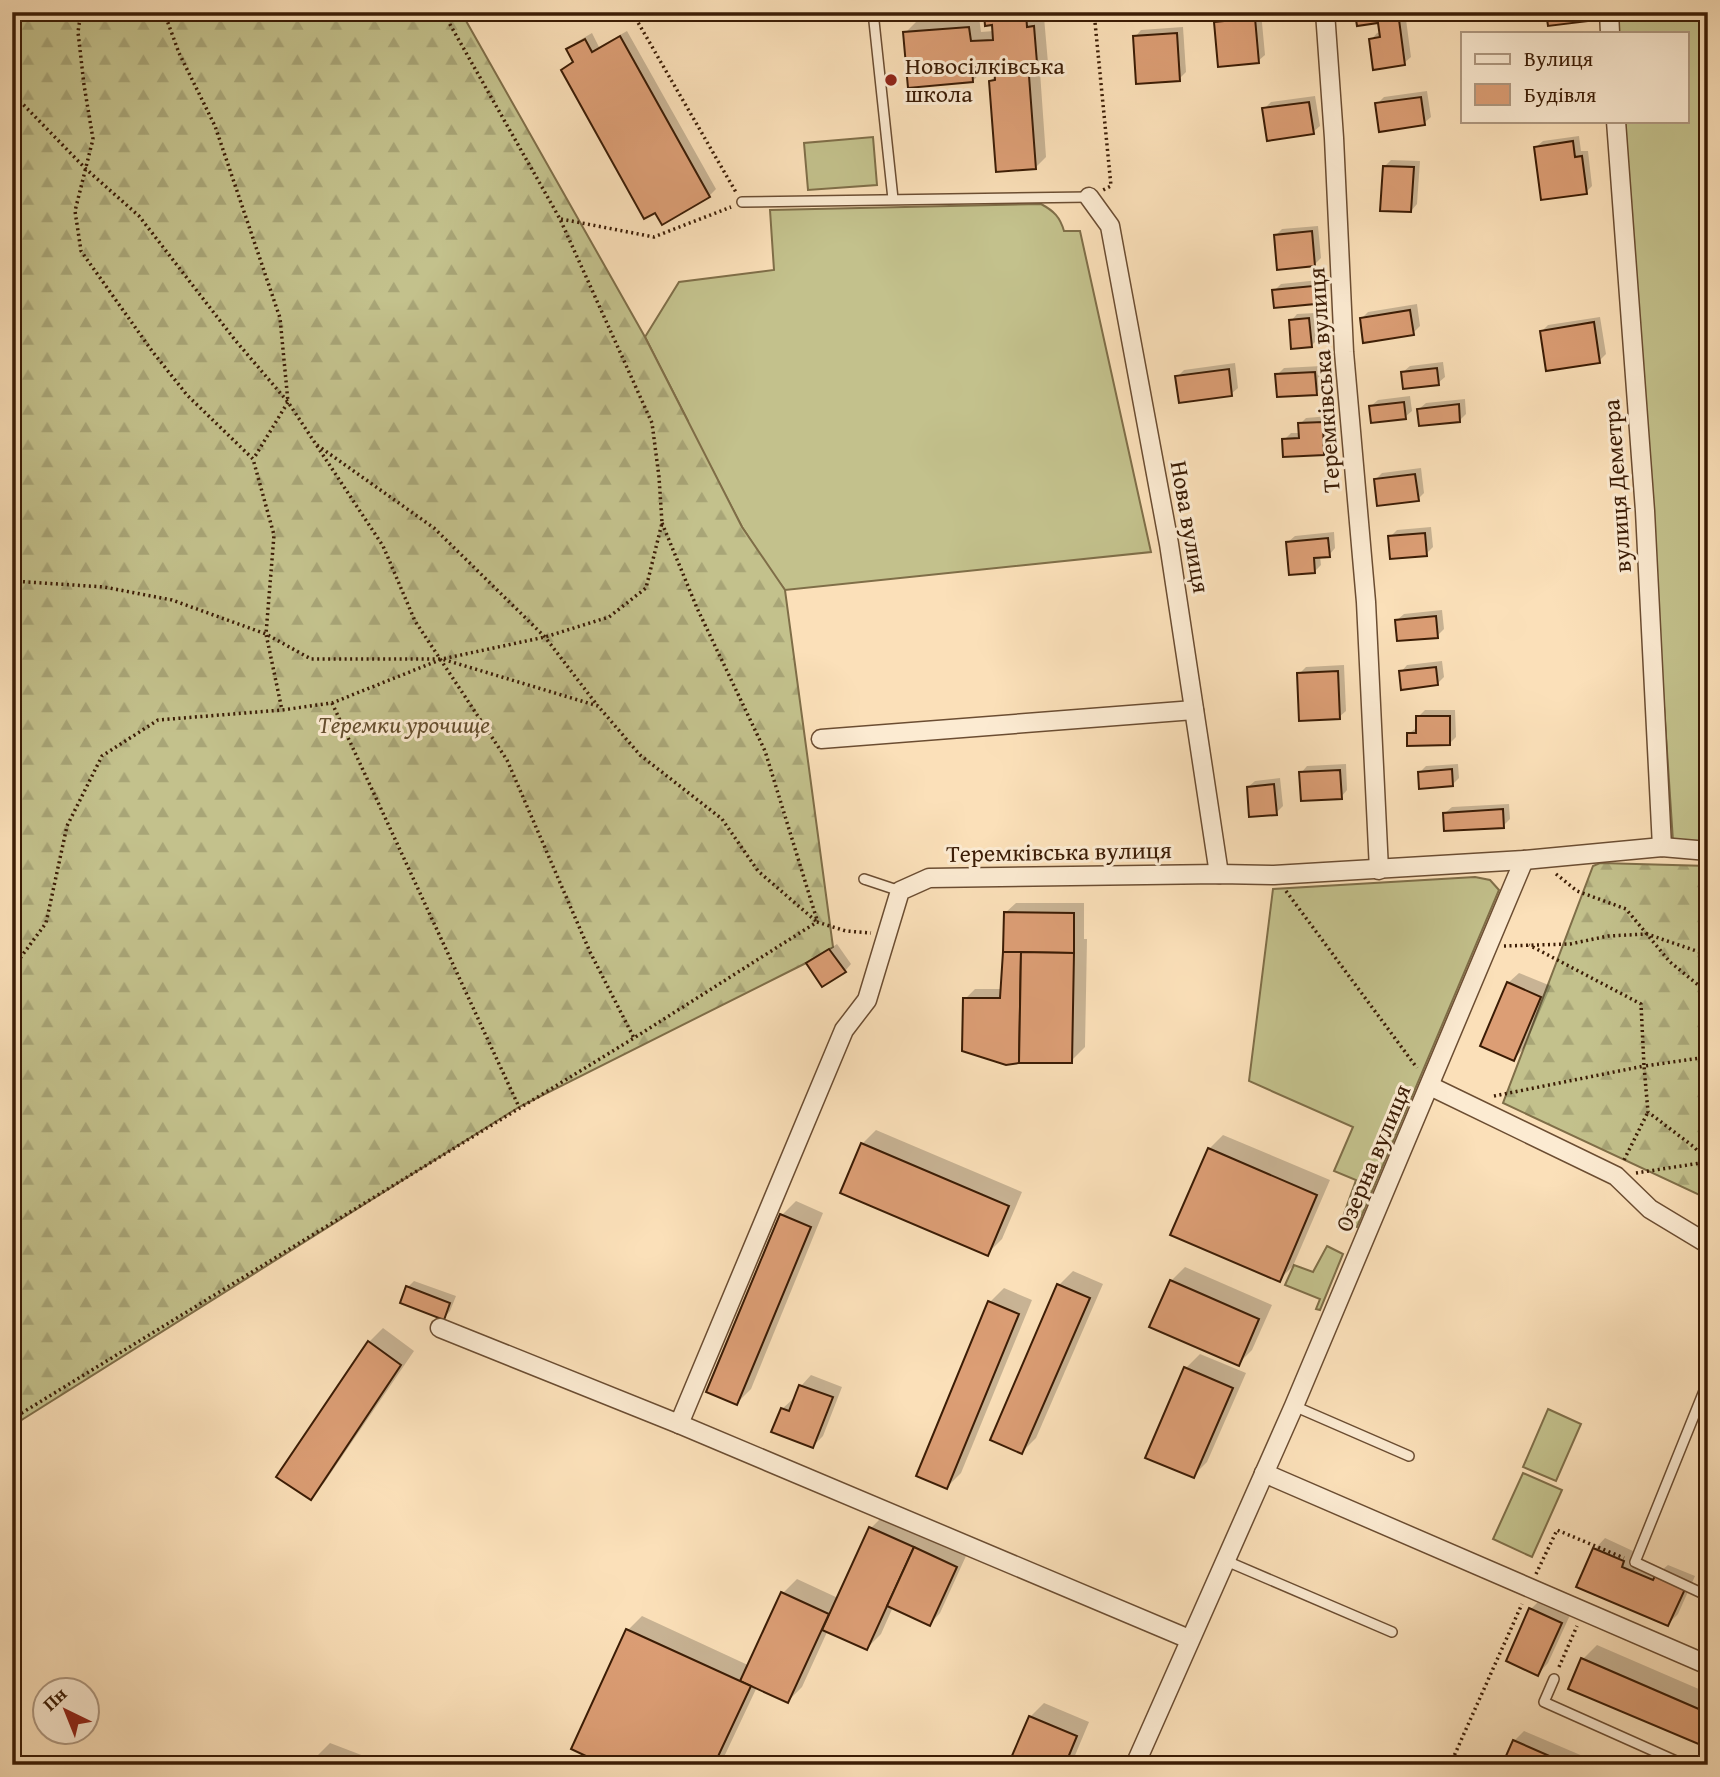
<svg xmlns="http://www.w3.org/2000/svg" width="1720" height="1777" font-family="'Gentium Book Plus',serif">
	<defs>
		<pattern id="forest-firs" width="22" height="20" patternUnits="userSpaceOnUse" patternTransform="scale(1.75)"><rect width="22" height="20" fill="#c3c18c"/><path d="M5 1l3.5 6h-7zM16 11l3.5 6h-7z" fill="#a8a577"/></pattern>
	</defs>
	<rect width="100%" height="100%" fill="#fbe0b9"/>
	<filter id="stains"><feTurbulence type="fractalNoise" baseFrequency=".00286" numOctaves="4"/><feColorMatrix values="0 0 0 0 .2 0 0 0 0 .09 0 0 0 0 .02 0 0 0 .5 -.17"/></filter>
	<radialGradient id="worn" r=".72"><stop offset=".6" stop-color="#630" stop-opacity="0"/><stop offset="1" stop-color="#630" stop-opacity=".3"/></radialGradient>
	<g fill="#c3c18c" stroke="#7f6e48" stroke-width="2" fill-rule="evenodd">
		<path d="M1618,12H1708V844L1673,841L1625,121H1687V33H1619Z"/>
		<path d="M873,137L877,185L808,190L804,143Z"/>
		<path d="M1041,204C1054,211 1060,217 1064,231H1080L1151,552L785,590L776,578C718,577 676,525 676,469C676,452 682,437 688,421L645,337L679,282L774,270L770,210ZM693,433L742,527L769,569C762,567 754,567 748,564C695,545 673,482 693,433Z"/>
		<path d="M1475,877L1490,880L1499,890L1357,1227L1341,1222L1356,1180L1334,1171L1353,1127L1249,1081L1273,889Z"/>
		<path d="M1327,1246L1343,1254L1320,1310L1316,1309L1320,1299L1285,1285L1294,1265L1313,1272Z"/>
		<path d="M1548,1409L1581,1424L1556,1481L1523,1467Z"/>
		<path d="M1523,1473L1562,1490L1532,1557L1493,1539Z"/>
	</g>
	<g fill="url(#forest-firs)" stroke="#7f6e48" stroke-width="2">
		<path d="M12,12H461L645,337L742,527L785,590L833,947L806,963L519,1107L12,1426Z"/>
		<path d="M1600,863L1708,866V1199L1503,1103L1593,866Z"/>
	</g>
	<g fill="#0003">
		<path d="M986,12H1037V18L1044,17L1048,63L1040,72L1046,157L1036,167L990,81L997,75L996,64L983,65V70L973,81L905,33L916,22L979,17L981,32L994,31V23Z"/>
		<path d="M1261,12L1265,55L1258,61L1216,22L1222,16Z"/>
		<path d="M1358,12H1405L1411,57L1404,63L1371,40L1377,33L1381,32L1379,21L1357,14Z"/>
		<path d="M1548,12H1595V13L1589,20Z"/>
		<path d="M1183,27L1186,72L1179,79L1135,37L1141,30Z"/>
		<path d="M627,31L716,189L709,196L563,70L574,61L568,50L575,43L592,33L599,47Z"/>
		<path d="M1427,91L1431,117L1424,123L1377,104L1384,97Z"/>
		<path d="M1315,96L1320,126L1313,132L1264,109L1271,102Z"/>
		<path d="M1579,136L1581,151H1588L1592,186L1586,192L1536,147L1543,141Z"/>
		<path d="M1391,160L1420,161L1417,204L1411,211L1384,167Z"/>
		<path d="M1318,226L1321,258L1314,265L1275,236L1282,229Z"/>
		<path d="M1319,280L1321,295L1314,302L1274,291L1281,284Z"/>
		<path d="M1417,304L1420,326L1413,333L1361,319L1368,312Z"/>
		<path d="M1315,313L1318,339L1311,346L1291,321L1297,314Z"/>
		<path d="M1600,317L1606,354L1599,361L1542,331L1548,325Z"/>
		<path d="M1443,362L1445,377L1438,383L1403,372L1410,366Z"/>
		<path d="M1235,363L1238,388L1231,394L1177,377L1184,370Z"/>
		<path d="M1321,366L1323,386L1316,393L1277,375L1284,368Z"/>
		<path d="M1410,396L1412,411L1405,417L1371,406L1378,400Z"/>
		<path d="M1465,399L1466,414L1460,420L1419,409L1426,403Z"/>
		<path d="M1329,416L1330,446L1323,453L1284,440L1291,433H1300V424L1306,418Z"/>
		<path d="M1421,468L1424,493L1418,499L1376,479L1382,473Z"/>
		<path d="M1431,527L1433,547L1426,554L1390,537L1397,530Z"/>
		<path d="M1334,532L1335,548L1329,555L1320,556L1321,565L1315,571L1288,542L1295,536Z"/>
		<path d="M1442,610L1444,629L1437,636L1397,620L1404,614Z"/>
		<path d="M1442,661L1444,677L1437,684L1401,672L1407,665Z"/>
		<path d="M1344,665L1346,711L1339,717L1299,674L1306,667Z"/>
		<path d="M1425,710H1455L1456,737L1449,744L1408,734L1418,727V717Z"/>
		<path d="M1346,764L1347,790L1341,797L1301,773L1307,766Z"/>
		<path d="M1458,764L1459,778L1453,784L1419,773L1426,766Z"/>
		<path d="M1280,778L1283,806L1276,813L1248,787L1255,781Z"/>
		<path d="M1509,804L1510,819L1503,826L1445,813L1452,807Z"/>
		<path d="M1016,903H1084V939H1087L1085,1047L1071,1061H1021L965,999L975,989H1003L1005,913Z"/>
		<path d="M837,944L851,964L845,971L808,963Z"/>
		<path d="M1519,973L1551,986L1524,1048L1514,1059L1508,983Z"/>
		<path d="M876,1130L1022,1192L1002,1239L988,1253L862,1144Z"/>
		<path d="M1223,1135L1330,1180L1293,1266L1279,1280L1209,1149Z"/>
		<path d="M796,1201L823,1213L751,1389L737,1403L782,1215Z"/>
		<path d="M1185,1267L1272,1305L1252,1350L1238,1364L1171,1281Z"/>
		<path d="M1073,1271L1103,1284L1036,1438L1022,1452L992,1440L1059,1285Z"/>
		<path d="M414,1281L456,1296L450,1311L444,1318L408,1287Z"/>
		<path d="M1004,1288L1032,1300L961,1473L947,1487L990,1302Z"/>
		<path d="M383,1328L414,1351L324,1483L310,1497L278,1476L369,1342Z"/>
		<path d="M1200,1354L1246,1373L1207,1462L1193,1476L1147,1457L1186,1368Z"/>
		<path d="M811,1375L842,1387L823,1436L813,1446L782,1409L793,1399L795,1400L801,1386Z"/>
		<path d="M885,1514L927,1533L925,1537L966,1556L940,1613L930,1624L893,1607L881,1634L867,1648L828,1630L802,1687L788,1701L757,1687L723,1759L717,1765H609L628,1630L642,1616L750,1666L783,1593L797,1579L838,1598L871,1528Z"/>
		<path d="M1605,1538L1633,1551L1631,1557L1662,1570L1668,1565L1695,1576L1678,1614L1668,1624L1579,1586L1595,1549Z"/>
		<path d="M1541,1599L1571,1613L1548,1663L1538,1674L1531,1609Z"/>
		<path d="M1597,1645L1708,1693V1746L1583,1659Z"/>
		<path d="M1044,1703L1089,1722L1071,1765H1010L1030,1717Z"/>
		<path d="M1524,1731L1604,1765H1504L1514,1741Z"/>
		<path d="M330,1743L364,1756L360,1765H308Z"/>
	</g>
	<g fill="#dc9e75" stroke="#3b1c05" stroke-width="2">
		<path d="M984,12H1026L1027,27L1034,26L1038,75L1029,76L1036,169L996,172L989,81L995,80L994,65L972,67L973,82L908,88L903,32L969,27L971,41L993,40L992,25L985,26Z"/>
		<path d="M1363,12H1398L1405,65L1373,70L1369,39L1380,37L1378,23L1357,26L1355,13Z"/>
		<path d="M1546,12H1588L1589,21L1548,26Z"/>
		<path d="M1255,18L1259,63L1218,67L1214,22Z"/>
		<path d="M1177,33L1180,81L1136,84L1133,36Z"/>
		<path d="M620,36L710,197L662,225L655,213L644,219L561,70L573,62L566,49L585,39L592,52Z"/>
		<path d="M1421,97L1425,125L1379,132L1375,103Z"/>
		<path d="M1309,102L1314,134L1267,141L1262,108Z"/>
		<path d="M1573,141L1575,157L1582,156L1587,194L1541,200L1534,147Z"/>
		<path d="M1383,166L1414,167L1411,212L1380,211Z"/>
		<path d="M1312,231L1315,266L1277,270L1274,235Z"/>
		<path d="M1313,286L1315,304L1274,308L1272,290Z"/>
		<path d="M1410,310L1414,335L1363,343L1360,318Z"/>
		<path d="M1309,318L1312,347L1291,349L1289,320Z"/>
		<path d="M1594,322L1600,363L1546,371L1540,331Z"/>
		<path d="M1437,368L1439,385L1403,389L1401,372Z"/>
		<path d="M1229,369L1232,396L1179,403L1175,376Z"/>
		<path d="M1315,372L1317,395L1277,397L1275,374Z"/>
		<path d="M1404,402L1406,419L1371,423L1369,406Z"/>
		<path d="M1459,404L1460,422L1419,426L1417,409Z"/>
		<path d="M1323,422L1324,455L1283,457L1282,439L1299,438L1298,423Z"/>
		<path d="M1415,474L1419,501L1377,506L1374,479Z"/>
		<path d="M1425,533L1427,556L1390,559L1388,536Z"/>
		<path d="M1328,538L1330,557L1314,558L1315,573L1289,575L1286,542Z"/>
		<path d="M1436,616L1438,638L1397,641L1395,620Z"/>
		<path d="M1436,667L1438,685L1401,690L1399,671Z"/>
		<path d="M1338,671L1340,719L1299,721L1297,673Z"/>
		<path d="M1416,716H1450V745L1407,746V733H1416Z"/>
		<path d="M1452,769L1453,786L1419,789L1418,772Z"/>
		<path d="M1340,770L1342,799L1301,801L1299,772Z"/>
		<path d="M1274,784L1277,815L1249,817L1247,787Z"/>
		<path d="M1503,809L1504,828L1444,831L1443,813Z"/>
		<path d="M1004,912L1074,913V953L1003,952Z"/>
		<path d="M829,949L846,972L822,987L806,963Z"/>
		<path d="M1003,952H1021L1019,1063L1006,1065L962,1051L963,998H1000Z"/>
		<path d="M1021,952L1074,953L1072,1063H1019Z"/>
		<path d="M1507,982L1541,997L1514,1061L1480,1046Z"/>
		<path d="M861,1143L1009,1206L988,1256L840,1193Z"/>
		<path d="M1208,1148L1317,1195L1280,1282L1170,1235Z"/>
		<path d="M780,1214L811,1227L737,1405L706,1392Z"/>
		<path d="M1170,1280L1259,1319L1239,1366L1149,1327Z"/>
		<path d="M1057,1284L1090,1298L1022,1454L990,1440Z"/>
		<path d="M406,1286L450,1303L444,1320L400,1303Z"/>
		<path d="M988,1301L1019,1314L947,1489L916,1476Z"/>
		<path d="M368,1341L401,1365L311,1500L276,1477Z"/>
		<path d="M1184,1367L1233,1388L1194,1478L1145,1458Z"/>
		<path d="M799,1385L833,1397L813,1448L771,1432L781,1408L789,1411Z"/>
		<path d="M869,1527L914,1547L867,1650L822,1630Z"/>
		<path d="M914,1547L957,1567L930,1626L887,1606Z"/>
		<path d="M1593,1548L1624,1561L1622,1567L1653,1580L1656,1574L1686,1587L1668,1626L1576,1587Z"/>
		<path d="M781,1592L829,1614L788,1703L740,1681Z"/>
		<path d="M1529,1608L1562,1623L1538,1676L1506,1661Z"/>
		<path d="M626,1629L751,1686L714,1765H605L571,1749Z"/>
		<path d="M1581,1658L1708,1713V1748L1568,1689Z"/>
		<path d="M1029,1716L1077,1736L1065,1765H1008Z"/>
		<path d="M1513,1740L1570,1765H1502Z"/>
	</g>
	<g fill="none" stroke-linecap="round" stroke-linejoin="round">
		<g stroke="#6b4d32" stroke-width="12">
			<g id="service">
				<path d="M873,12L893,199"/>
				<path d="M742,202L1089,197"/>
				<path d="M864,879L900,891"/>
				<path d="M1708,1381L1635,1562L1708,1596"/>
				<path d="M1294,1406L1409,1456"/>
				<path d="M1224,1560L1392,1632"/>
				<path d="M1554,1679L1544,1702L1685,1765"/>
			</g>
		</g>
		<g stroke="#6b4d32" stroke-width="21">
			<g id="minor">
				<path d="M1325,12L1334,138L1344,352L1366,602L1379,870"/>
				<path d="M1609,12L1610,33"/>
				<path d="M1616,121L1645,511L1662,847"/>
				<path d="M1089,197L1110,226L1169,544L1219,874"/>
				<path d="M821,739L1194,710"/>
				<path d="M1430,1086L1616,1176L1650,1209L1708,1244"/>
				<path d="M440,1328L679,1424L1189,1639"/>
				<path d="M679,1424L844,1030L867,1000L900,891L929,878L1219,874L1274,875L1524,860L1662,847L1708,851"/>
				<path d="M1264,1473L1708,1665"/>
				<path d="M1135,1765L1294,1406L1524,860"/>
			</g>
		</g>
		<g stroke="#3b1c05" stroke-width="3.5" stroke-dasharray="2 3.5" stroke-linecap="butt">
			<path d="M81,12L78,32L84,85L93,139L75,211L81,251L152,351L187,395L253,459L274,535L266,634L282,710"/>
			<path d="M164,12L179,53L215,126L280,318L288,402L254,458"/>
			<path d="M620,12L636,19L737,194"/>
			<path d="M1094,12L1111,186L1103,190"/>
			<path d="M12,93L86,169L139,216L235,340L288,402L383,546L415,621L507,760L590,952L634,1038"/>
			<path d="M561,219L654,237L731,207"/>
			<path d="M317,445L434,528L545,637L597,705"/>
			<path d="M662,523L697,608L765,751L817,920"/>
			<path d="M12,581L104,587L172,600L266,634L311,659H442L598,706L640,755L722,819L758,871L817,922"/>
			<path d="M332,703L519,1107"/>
			<path d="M1556,874L1577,891L1626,909L1670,962L1708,993"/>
			<path d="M1286,891L1417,1068"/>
			<path d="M1504,946L1570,944L1608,936L1647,934L1708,955"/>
			<path d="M12,965L18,961L46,923L67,826L102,756L158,720L282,710L332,703L442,659L545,637L609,617L646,588L662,523L659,477L652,423L560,219L443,12"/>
			<path d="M1708,1057L1644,1066L1648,1112L1694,1147L1708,1162"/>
			<path d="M1494,1096L1644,1066L1641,1004L1529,945"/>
			<path d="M1624,1160L1648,1112"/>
			<path d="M1636,1173L1707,1162"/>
			<path d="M12,1419L634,1038L817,922L846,931L871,933"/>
			<path d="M1536,1574L1557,1530L1624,1558"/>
			<path d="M1559,1667L1577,1626"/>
			<path d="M1450,1765L1522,1604"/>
		</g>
		<use href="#service" stroke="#fcebd2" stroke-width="9"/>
		<use href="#minor" stroke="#fcebd2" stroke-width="18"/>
	</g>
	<circle fill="#8f2418" stroke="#fcebd2" stroke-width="2.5" cx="891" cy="80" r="7"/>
	<g text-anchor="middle" stroke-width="6" stroke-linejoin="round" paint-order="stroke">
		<g font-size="24" fill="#3b1c05" stroke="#fcebd2" text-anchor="start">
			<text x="905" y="74">Новосілківська<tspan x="905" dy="28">школа</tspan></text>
		</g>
		<g font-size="24" fill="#3b1c05" stroke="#fcebd2">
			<text transform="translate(1324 380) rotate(-94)" y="8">Теремківська вулиця</text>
			<text transform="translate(1617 486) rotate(-94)" y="8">вулиця Деметра</text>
			<text transform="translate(1190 527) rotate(80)" y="8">Нова вулиця</text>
			<text transform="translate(1059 852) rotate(-1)" y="8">Теремківська вулиця</text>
			<text transform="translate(1373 1158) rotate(-67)" y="8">Озерна вулиця</text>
		</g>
		<g font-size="24" font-style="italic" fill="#644e2e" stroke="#fcebd2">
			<text x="404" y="733">Теремки урочище</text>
		</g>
	</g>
	<rect width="1720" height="1777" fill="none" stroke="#fbe0b9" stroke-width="42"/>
	<rect x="14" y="14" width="1692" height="1749" fill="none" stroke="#3b1c05" stroke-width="3.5"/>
	<rect x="21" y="21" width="1678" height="1735" fill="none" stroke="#3b1c05" stroke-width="2"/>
	<rect x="1461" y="32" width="228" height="91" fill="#fcebd2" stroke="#af9880" stroke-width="2"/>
	<rect x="1475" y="54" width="35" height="10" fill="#fcebd2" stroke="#af9880" stroke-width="2"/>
	<text x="1524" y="66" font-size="21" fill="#3b1c05">Вулиця</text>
	<rect x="1475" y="84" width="35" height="21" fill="#dc9e75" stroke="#af9880" stroke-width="2"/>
	<text x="1524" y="102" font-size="21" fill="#3b1c05">Будівля</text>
	<g transform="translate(66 1711) rotate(317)"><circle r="33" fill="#fcebd2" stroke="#af9880" stroke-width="2"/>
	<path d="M0-5L12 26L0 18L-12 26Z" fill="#8f2418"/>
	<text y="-10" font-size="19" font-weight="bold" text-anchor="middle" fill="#3b1c05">Пн</text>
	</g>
	<rect width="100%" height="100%" filter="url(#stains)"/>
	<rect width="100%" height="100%" fill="url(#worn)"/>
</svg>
